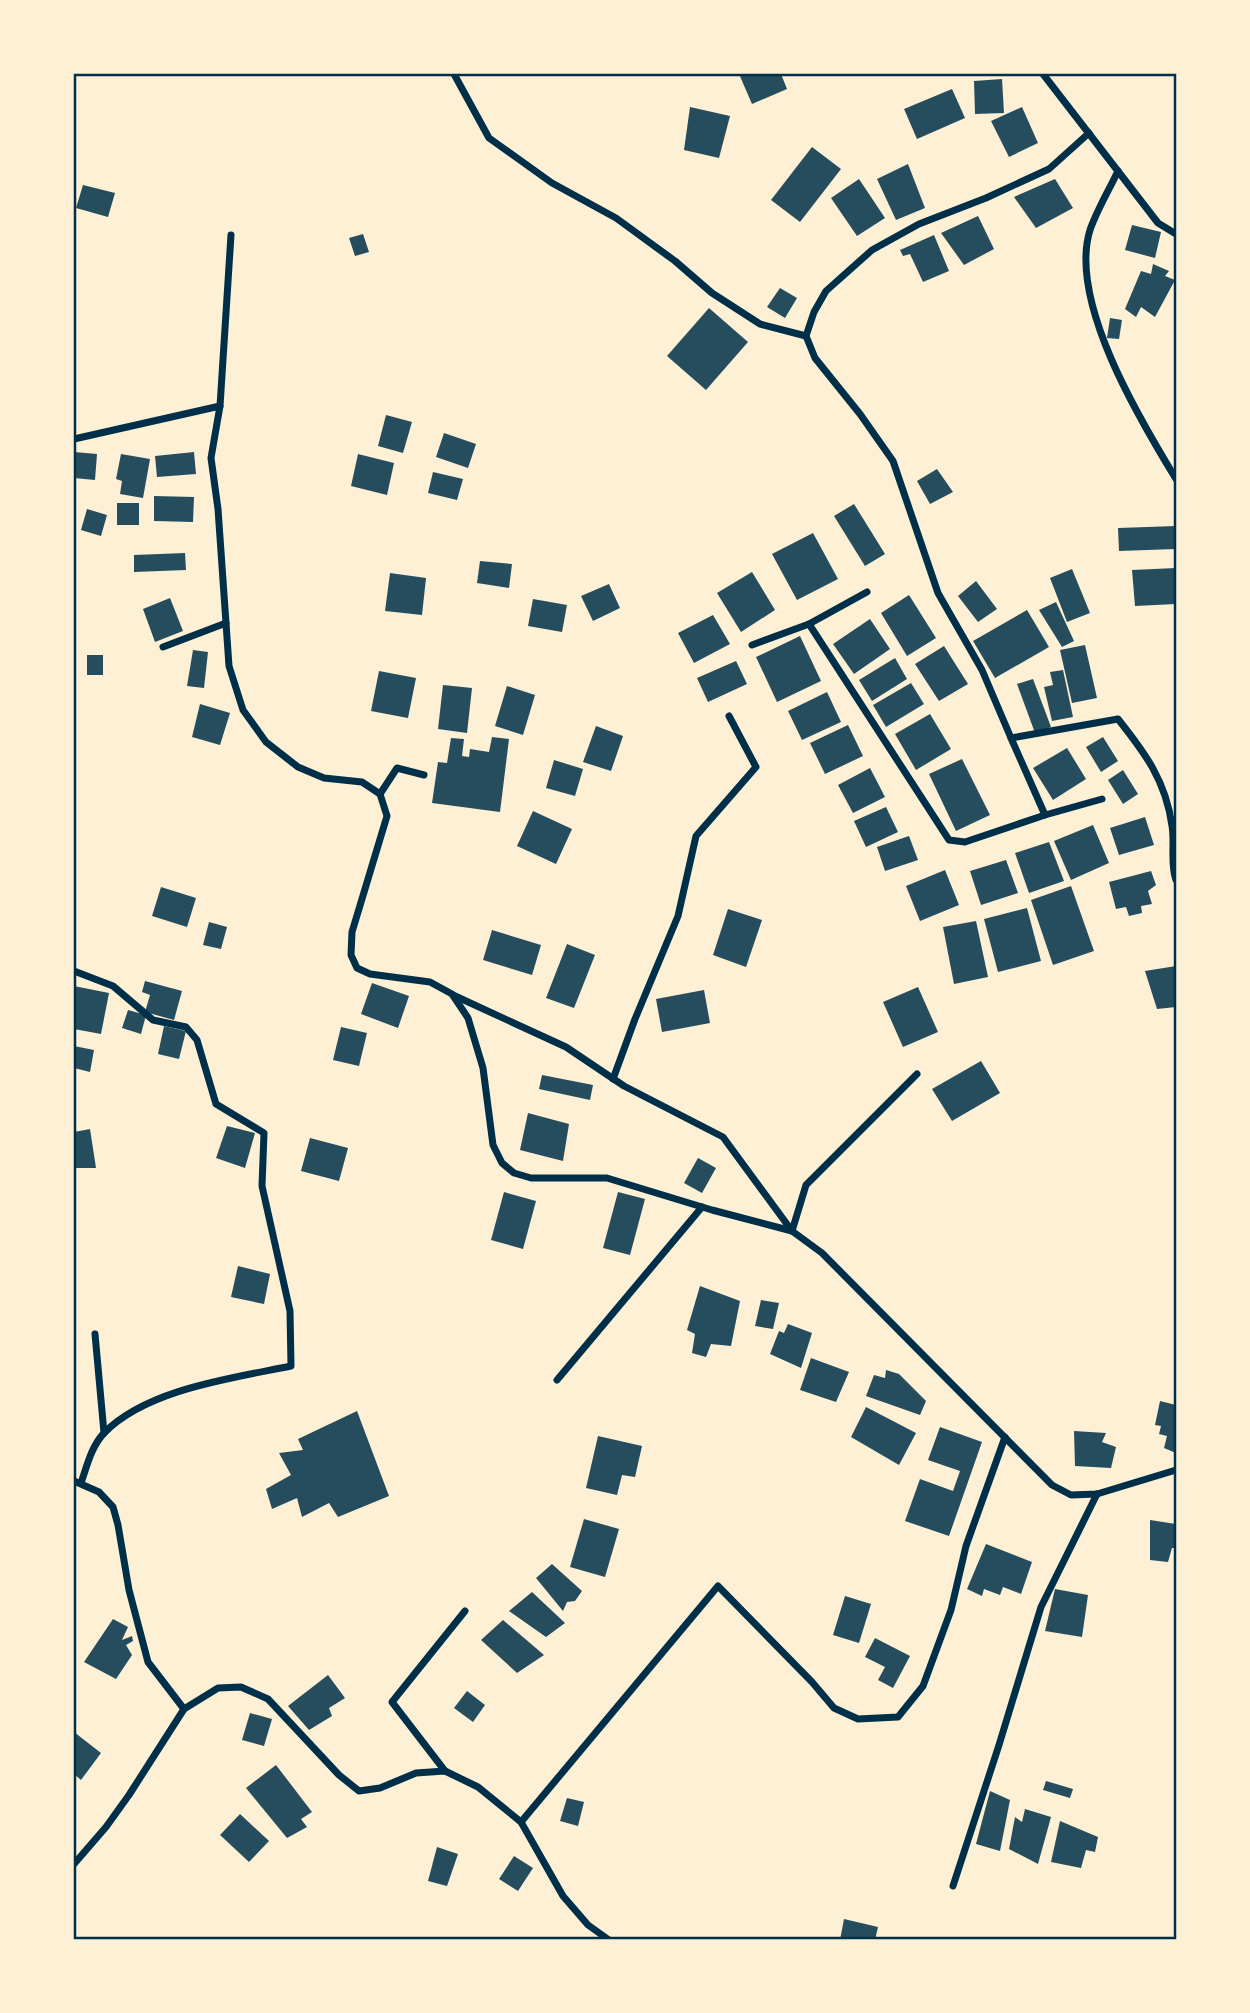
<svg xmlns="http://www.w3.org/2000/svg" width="1250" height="2013" font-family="Georgia,serif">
	<rect width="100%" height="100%" fill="#fdf0d5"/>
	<g fill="#264d5e">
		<path d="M739,74H781L787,89L752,104Z"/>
		<path d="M1002,79L1004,113L975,114L974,81Z"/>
		<path d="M952,89L965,118L917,139L904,109Z"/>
		<path d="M690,107L730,116L719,158L684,150Z"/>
		<path d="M1022,107L1038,143L1009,157L991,121Z"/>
		<path d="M812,147L841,169L800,222L771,200Z"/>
		<path d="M908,164L925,208L896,220L877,179Z"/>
		<path d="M859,179L885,218L857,236L831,198Z"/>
		<path d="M1055,179L1073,208L1036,228L1014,197Z"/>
		<path d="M83,185L115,193L108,217L76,208Z"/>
		<path d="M978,216L994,249L964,265L941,233Z"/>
		<path d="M1132,225L1161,232L1155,258L1125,250Z"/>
		<path d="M363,234L369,252L355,256L349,238Z"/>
		<path d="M934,235L949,271L923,282L910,254L903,256L900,250Z"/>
		<path d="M1153,264L1169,271L1165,276L1175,280L1155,317L1141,307L1136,317L1125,309L1141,271L1151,274Z"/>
		<path d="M780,288L797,298L785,318L767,307Z"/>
		<path d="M709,308L748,342L706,390L667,356Z"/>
		<path d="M1110,318L1122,320L1119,339L1107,338Z"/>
		<path d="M386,415L412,422L403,453L378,446Z"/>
		<path d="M444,433L476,444L468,468L436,457Z"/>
		<path d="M74,452L97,454L95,480L74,478Z"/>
		<path d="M194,452L196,474L157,477L155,456Z"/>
		<path d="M121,454L150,459L143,498L120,494L122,481L116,479Z"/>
		<path d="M358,454L394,463L387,495L351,486Z"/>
		<path d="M937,469L953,492L930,504L917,481Z"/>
		<path d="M433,472L463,479L457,500L428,493Z"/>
		<path d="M154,496L194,497L193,522L154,521Z"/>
		<rect x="117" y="503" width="22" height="22"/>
		<path d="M854,504L885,554L865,566L834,516Z"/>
		<path d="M87,509L107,515L101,536L81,530Z"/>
		<path d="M1176,526V549L1119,551L1118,528Z"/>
		<path d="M813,533L838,579L797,600L772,554Z"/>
		<path d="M185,553L186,570L134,572V555Z"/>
		<path d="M480,561L512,564L509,588L477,583Z"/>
		<path d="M1176,568V604L1135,606L1132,570Z"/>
		<path d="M1072,569L1090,613L1067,622L1050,578Z"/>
		<path d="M752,572L775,610L741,632L717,593Z"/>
		<path d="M390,573L426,578L422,615L385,611Z"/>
		<path d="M976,581L997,609L978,622L958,596Z"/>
		<path d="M609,584L620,608L593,621L581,596Z"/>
		<path d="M909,595L936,638L907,656L881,613Z"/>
		<path d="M170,598L183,631L155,642L143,609Z"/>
		<path d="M533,599L567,605L562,632L528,626Z"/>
		<path d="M1056,602L1074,641L1062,647L1039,610Z"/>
		<path d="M1027,610L1049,647L995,678L973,641Z"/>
		<path d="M713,615L730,644L694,663L678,633Z"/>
		<path d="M870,619L890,649L854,674L833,644Z"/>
		<path d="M800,636L821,681L777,702L756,657Z"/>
		<path d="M1085,645L1097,698L1072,703L1060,650Z"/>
		<path d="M944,646L968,684L939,701L915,664Z"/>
		<path d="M193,650L208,652L204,688L187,686Z"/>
		<rect x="87" y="655" width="16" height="20"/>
		<path d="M895,658L907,679L872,701L859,680Z"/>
		<path d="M736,661L747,684L708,702L697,678Z"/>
		<path d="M1063,670L1073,717L1052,721L1044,687L1053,685L1050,672Z"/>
		<path d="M379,671L416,678L408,718L371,711Z"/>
		<path d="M1033,679L1051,727L1035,733L1017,684Z"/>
		<path d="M911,683L924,704L886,727L873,705Z"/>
		<path d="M443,685L472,688L467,733L438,729Z"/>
		<path d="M507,686L535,695L523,735L495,726Z"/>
		<path d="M827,692L841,722L802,740L788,711Z"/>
		<path d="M200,704L230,713L220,745L192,737Z"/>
		<path d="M930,714L951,749L916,770L895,734Z"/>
		<path d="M848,725L863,756L825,774L810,743Z"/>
		<path d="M596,726L623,736L611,771L583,762Z"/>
		<path d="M492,737L509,739L500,812L432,803L438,762L447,763L451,738L464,739L462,756L469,757L470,749L489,752Z"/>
		<path d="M1103,737L1118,761L1101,772L1086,747Z"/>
		<path d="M1067,748L1086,779L1053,800L1033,768Z"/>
		<path d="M962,759L990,815L956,831L929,774Z"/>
		<path d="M554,760L583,769L575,796L546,788Z"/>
		<path d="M870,768L885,797L853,813L838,785Z"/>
		<path d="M1123,770L1138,794L1123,804L1108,780Z"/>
		<path d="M886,807L898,832L866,847L854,821Z"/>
		<path d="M533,811L572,829L556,864L517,846Z"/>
		<path d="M1145,817L1154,845L1119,855L1110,828Z"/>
		<path d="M1093,825L1109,863L1071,880L1054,841Z"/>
		<path d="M909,836L918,860L885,871L877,847Z"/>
		<path d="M1049,842L1064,881L1029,893L1015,853Z"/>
		<path d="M1006,860L1018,893L981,905L970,871Z"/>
		<path d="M945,870L959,905L920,921L906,886Z"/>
		<path d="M1151,871L1156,885L1148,891L1152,904L1141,906L1142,913L1129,916L1126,907L1116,909L1109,882Z"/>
		<path d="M1071,886L1094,951L1053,965L1031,900Z"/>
		<path d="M161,887L196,898L187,927L152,916Z"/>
		<path d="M1027,908L1041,961L998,972L984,919Z"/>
		<path d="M728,909L762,920L746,967L713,955Z"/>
		<path d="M976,921L988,977L954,984L943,927Z"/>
		<path d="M209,922L227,927L221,949L203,945Z"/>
		<path d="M492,930L541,945L532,975L483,960Z"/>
		<path d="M567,944L595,955L574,1008L546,998Z"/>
		<path d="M1176,966V1007L1157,1009L1145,971Z"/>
		<path d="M145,981L182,991L174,1020L145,1012L150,995L142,992Z"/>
		<path d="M372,983L409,996L398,1028L361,1014Z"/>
		<path d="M74,986L109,993L101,1034L74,1029Z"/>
		<path d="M918,987L938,1032L903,1047L883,1002Z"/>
		<path d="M704,990L710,1023L662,1032L656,999Z"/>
		<path d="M128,1010L146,1015L141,1034L122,1028Z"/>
		<path d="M164,1026L186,1031L179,1059L158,1054Z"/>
		<path d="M341,1027L367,1033L359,1066L333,1060Z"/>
		<path d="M74,1046L94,1050L90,1072L74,1068Z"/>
		<path d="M981,1061L1000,1093L952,1121L932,1089Z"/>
		<path d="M542,1075L593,1085L590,1100L539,1089Z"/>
		<path d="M528,1113L569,1124L563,1161L520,1150Z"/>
		<path d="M227,1126L255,1133L245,1168L216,1158Z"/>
		<path d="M90,1129L96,1168H74V1132Z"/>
		<path d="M310,1138L348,1148L339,1181L301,1171Z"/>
		<path d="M698,1158L716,1168L702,1193L684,1183Z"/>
		<path d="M504,1192L536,1201L523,1249L491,1240Z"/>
		<path d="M618,1192L645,1199L630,1255L603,1248Z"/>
		<path d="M238,1266L270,1274L264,1304L231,1297Z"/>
		<path d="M700,1286L740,1301L731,1346L711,1344L706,1357L692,1353L695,1334L687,1330Z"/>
		<path d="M761,1300L779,1303L773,1329L755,1326Z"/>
		<path d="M788,1324L812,1333L801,1368L770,1354L779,1331L784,1333Z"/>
		<path d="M811,1358L849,1372L836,1402L800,1390Z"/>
		<path d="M886,1370L899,1374L926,1401L920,1415L866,1396L874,1375L885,1378Z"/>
		<path d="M1160,1401L1176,1405V1453L1164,1448L1167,1436L1159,1434L1161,1426L1155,1425Z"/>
		<path d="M866,1407L916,1433L899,1465L851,1437Z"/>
		<path d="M357,1411L389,1496L338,1517L329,1503L302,1517L297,1498L272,1509L266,1489L291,1475L279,1453L303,1450L298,1439Z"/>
		<path d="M940,1427L982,1442L949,1536L905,1521L920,1479L953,1491L960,1471L928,1460Z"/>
		<path d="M1074,1431L1106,1433L1102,1442L1116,1447L1111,1468L1075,1466Z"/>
		<path d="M598,1436L642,1446L635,1477L622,1475L617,1495L586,1488Z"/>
		<path d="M584,1519L619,1529L605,1577L570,1567Z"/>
		<path d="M1150,1520L1176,1524V1548H1172L1168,1562L1150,1560Z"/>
		<path d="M986,1544L1032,1562L1021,1594L1003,1587L1000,1595L984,1589L982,1596L967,1589Z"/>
		<path d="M552,1564L582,1591L575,1601L567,1602L563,1611L536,1578Z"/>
		<path d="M1055,1589L1088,1595L1082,1637L1045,1631Z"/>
		<path d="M532,1592L565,1623L546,1637L509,1611Z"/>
		<path d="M845,1596L871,1604L859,1643L833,1635Z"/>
		<path d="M113,1619L128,1627L122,1640L132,1636L133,1641L126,1645L132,1655L116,1679L84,1662Z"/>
		<path d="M503,1620L544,1655L517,1673L481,1640Z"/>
		<path d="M875,1638L910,1656L893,1688L878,1680L885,1667L865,1657Z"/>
		<path d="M328,1675L345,1698L329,1708L332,1716L309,1730L288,1706Z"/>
		<path d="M467,1691L485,1705L473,1722L454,1708Z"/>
		<path d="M250,1713L272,1719L264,1746L242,1740Z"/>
		<path d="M74,1732L101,1753L81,1780L74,1774Z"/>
		<path d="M276,1765L312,1812L301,1819L307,1827L287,1838L246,1788Z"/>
		<path d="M1046,1781L1073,1789L1070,1798L1043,1790Z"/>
		<path d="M990,1791L1010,1800L1000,1851L976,1844Z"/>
		<path d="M567,1798L584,1802L578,1826L560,1821Z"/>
		<path d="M1025,1809L1051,1817L1038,1864L1009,1849L1015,1817L1022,1822Z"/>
		<path d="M240,1814L269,1841L249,1862L220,1835Z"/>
		<path d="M1060,1821L1098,1837L1095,1852L1086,1850L1081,1868L1051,1862Z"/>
		<path d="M437,1847L458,1854L447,1886L428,1881Z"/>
		<path d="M514,1856L533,1868L518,1891L499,1879Z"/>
		<path d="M844,1919L878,1927L875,1940H840Z"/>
	</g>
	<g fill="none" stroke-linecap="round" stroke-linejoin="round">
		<g stroke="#003049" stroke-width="7">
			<path d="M454,74L489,138L552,183L616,218L675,261L712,293L760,324L806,336"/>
			<path d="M1043,74L1158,223L1176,234"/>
			<path d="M1089,133L1049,169L986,198L919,224L872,250L826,291L814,312L806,336L815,358L860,414L893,461L938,593L982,670L1011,738L1118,719C1145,753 1166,781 1172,826C1175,843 1170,865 1176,880"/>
			<path d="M1118,171C1109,190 1097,210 1090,230C1068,301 1140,420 1176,479"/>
			<path d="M220,406L231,235"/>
			<path d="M74,439L220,406L211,458L218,509L229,666L243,710L266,742L298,767L324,778L362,782L380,794L387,816L352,932L351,955L357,968L370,974L430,982L452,994L468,1018L483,1068L493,1145L502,1163L514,1173L531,1178H607L712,1210L792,1231L822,1253L1052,1485L1071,1495L1097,1494L1176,1470"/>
			<path d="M809,624L949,840L965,842L1045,815L1011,738"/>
			<path d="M752,645L809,624L867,592"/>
			<path d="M163,647L226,623"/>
			<path d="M380,794L397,768L424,775"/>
			<path d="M1045,815L1102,799"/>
			<path d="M74,971L113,986L153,1020L186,1027L197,1040L216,1104L264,1133L262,1186L290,1311L291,1366C233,1378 147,1389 104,1433C91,1447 87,1466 81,1483"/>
			<path d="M453,995L566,1047L624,1086L723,1137L792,1231"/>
			<path d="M613,1079L635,1019L678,916L696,836L756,767L729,716"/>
			<path d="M792,1231L806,1185L917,1074"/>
			<path d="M95,1334L104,1433"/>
			<path d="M557,1380L702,1207"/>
			<path d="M74,1481L99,1492L113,1507L118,1525L129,1590L148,1662L184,1709"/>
			<path d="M445,1771L392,1702L465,1611"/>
			<path d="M521,1822L718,1586L812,1682L834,1708L858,1719L898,1717L923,1686L951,1610L966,1546L1005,1437"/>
			<path d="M74,1864L106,1827L129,1795L184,1709L218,1688L241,1687L268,1699L339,1775L359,1791L380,1788L416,1773L445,1771L478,1787L521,1822L563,1896L588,1925L609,1940"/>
			<path d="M953,1886L999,1745L1041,1607L1097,1494"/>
		</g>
	</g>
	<rect width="1250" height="2013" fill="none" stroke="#fdf0d5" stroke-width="150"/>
	<rect x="75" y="75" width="1100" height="1863" fill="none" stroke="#003049" stroke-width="2.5"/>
</svg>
